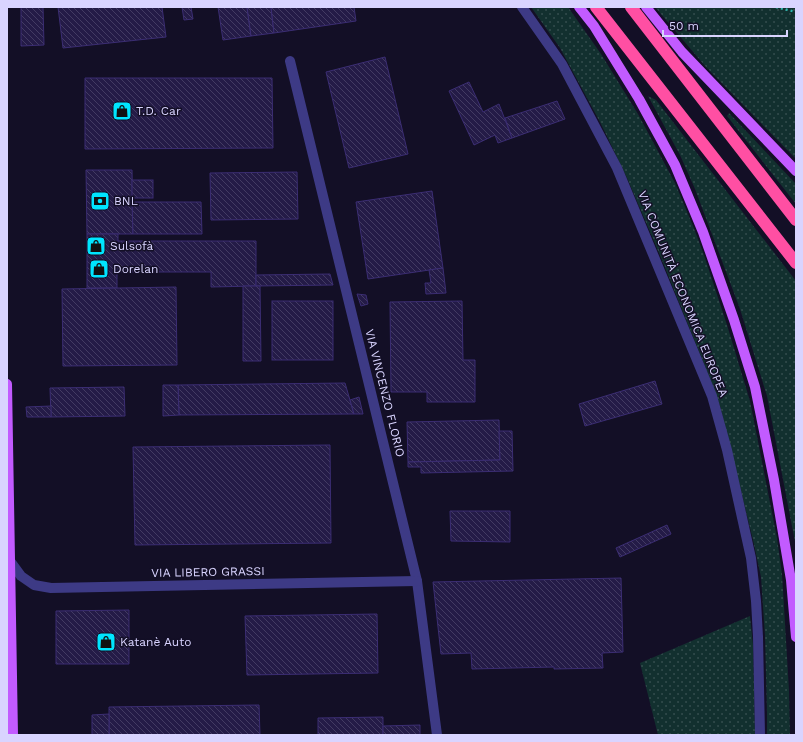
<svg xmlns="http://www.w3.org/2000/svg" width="803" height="742" font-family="'Work Sans',sans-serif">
	<defs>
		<pattern id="grass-dots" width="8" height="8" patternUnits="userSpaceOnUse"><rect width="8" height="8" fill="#12302f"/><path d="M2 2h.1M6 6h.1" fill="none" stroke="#344d4e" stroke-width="1.8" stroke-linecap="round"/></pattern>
		<pattern id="building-back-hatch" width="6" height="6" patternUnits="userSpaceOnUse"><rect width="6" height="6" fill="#241b47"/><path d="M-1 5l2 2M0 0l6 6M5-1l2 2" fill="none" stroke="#433b63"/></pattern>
	</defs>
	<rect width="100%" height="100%" fill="#130f26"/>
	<g fill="url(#grass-dots)">
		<path d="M531,7H568L601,54L638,114L675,183L693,226L704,255L727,325L750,401L777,538L782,574L789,690L790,735H767V714L765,636L761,577L753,540L720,406L711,381L659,253L627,178L600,122L560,48Z"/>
		<path d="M655,7H796V159L705,66Z"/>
		<path d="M648,96L656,100L796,281V547L767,396L740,309L695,189L680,155Z"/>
		<path d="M729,113L796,184V204L727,116Z"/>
		<path d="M750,616L753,645L755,735H658L640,663Z"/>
	</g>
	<g fill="url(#building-back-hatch)" stroke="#3b2d73">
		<path d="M21,7H43L44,45L21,46Z"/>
		<path d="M58,7H162L166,37L63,48Z"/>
		<path d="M182,7H191L193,19L184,20Z"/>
		<path d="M218,7H247L251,36L223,40Z"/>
		<path d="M247,7H271L274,33L251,36Z"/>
		<path d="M271,7H354L356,21L274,33Z"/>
		<path d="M385,57L408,154L349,168L326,72Z"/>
		<path d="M85,78H272L273,148L85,149Z"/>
		<path d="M469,82L483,112L499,104L512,138L498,143L495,135L474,145L449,91Z"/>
		<path d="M557,101L565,119L512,138L505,118Z"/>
		<path d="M86,170H132L133,234H87Z"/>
		<path d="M297,172L298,219L211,220L210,173Z"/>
		<rect x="132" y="180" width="21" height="18"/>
		<path d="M432,191L443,268L368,279L356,202Z"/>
		<path d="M132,202H201L202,234H133Z"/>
		<path d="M87,234H118V241H256V286L211,287V272H117V288H87Z"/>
		<path d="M443,268L446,293L426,294L425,283H431L429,270Z"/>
		<path d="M330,274L333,285L256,286V275Z"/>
		<path d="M243,286H260L261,361H243Z"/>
		<path d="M176,287L177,365L63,366L62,289Z"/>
		<path d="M357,294L366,295L368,304L361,306Z"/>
		<rect x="272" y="301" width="61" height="59"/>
		<path d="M462,301L463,360H475V402H427V392H391L390,302Z"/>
		<path d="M655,381L662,404L585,426L579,404Z"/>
		<path d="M345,383L354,414L179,415L178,385Z"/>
		<path d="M163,385H178L179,415L163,416Z"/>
		<path d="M124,387L125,416L51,417L50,388Z"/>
		<path d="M359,397L363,414H354L350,400Z"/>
		<path d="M51,406V417H27L26,407Z"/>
		<path d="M499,420L500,460L408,462L407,422Z"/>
		<path d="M499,431H512L513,471L421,473V467H408V462L500,460Z"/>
		<path d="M330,445L331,543L135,545L133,447Z"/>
		<path d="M450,511H510V542L451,541Z"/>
		<path d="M667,525L671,534L620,557L616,548Z"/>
		<path d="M621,578L623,652L602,653L603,668L554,669V667L472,669L471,653L441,654L433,582Z"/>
		<path d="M129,610V664H56V611Z"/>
		<path d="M377,614L378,673L247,675L245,616Z"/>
		<path d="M259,705L260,735H109V707Z"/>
		<path d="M109,714V735H92V715Z"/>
		<path d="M383,717V735H318V718Z"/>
		<path d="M420,725V735H383V726Z"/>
	</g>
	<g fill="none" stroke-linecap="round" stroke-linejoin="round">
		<path stroke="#2fb8b0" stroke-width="2.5" stroke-dasharray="2 3" stroke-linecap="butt" d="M776,7L796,12"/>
		<g stroke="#3d3a85" stroke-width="10">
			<path d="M522,7L562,64L617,168L712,396L727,450L751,558L756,601L758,637L760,735"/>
			<path d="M290,61L417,581L437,735"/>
			<path d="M10,561L21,576L34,585L51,588L417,581"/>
		</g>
		<g stroke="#c25bff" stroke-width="10">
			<path d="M579,7L594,26L639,99L675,165L703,232L734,320L755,387L774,480L791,580L796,637"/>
			<path d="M646,7L682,52L796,171"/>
			<path d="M7,384L13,735"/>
		</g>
		<g stroke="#ff4fa3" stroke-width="12">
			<path d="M596,7L796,263"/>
			<path d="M631,7L796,220"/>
		</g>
	</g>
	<defs>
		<g id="shop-square" transform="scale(1)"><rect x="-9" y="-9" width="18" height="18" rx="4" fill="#00e5ff" stroke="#130f26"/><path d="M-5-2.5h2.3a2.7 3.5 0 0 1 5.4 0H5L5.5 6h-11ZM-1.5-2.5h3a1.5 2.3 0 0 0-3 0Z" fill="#111"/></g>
		<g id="bank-square" transform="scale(1)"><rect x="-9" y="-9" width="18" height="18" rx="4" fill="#00e5ff" stroke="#130f26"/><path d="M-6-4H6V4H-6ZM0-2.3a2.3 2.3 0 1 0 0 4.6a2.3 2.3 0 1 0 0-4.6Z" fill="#111"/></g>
	</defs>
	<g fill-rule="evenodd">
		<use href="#shop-square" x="122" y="111"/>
		<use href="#bank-square" x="100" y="201"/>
		<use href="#shop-square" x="96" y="246"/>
		<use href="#shop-square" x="99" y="269"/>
		<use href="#shop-square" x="106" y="642"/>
	</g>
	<g text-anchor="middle" stroke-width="3" stroke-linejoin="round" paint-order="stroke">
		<g font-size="12" fill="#d9d4ff" stroke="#130f26" text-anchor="start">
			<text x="136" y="115">T.D. Car</text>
			<text x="114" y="205">BNL</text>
			<text x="110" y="250">Sulsofà</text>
			<text x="113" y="273">Dorelan</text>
			<text x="120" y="646">Katanè Auto</text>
		</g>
		<g font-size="12" fill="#d9d4ff" stroke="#130f26">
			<text transform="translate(683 294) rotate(68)" y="4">VIA COMUNITÀ ECONOMICA EUROPEA</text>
			<text transform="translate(385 393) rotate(76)" y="4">VIA VINCENZO FLORIO</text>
			<text transform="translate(208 572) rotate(-1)" y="4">VIA LIBERO GRASSI</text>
		</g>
	</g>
	<rect width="803" height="742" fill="none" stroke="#d9d4ff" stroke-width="16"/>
	<path d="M663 30v6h124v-6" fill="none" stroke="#d9d4ff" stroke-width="2"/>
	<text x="669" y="30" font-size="12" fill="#d9d4ff" stroke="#130f26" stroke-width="3" paint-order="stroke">50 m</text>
</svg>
